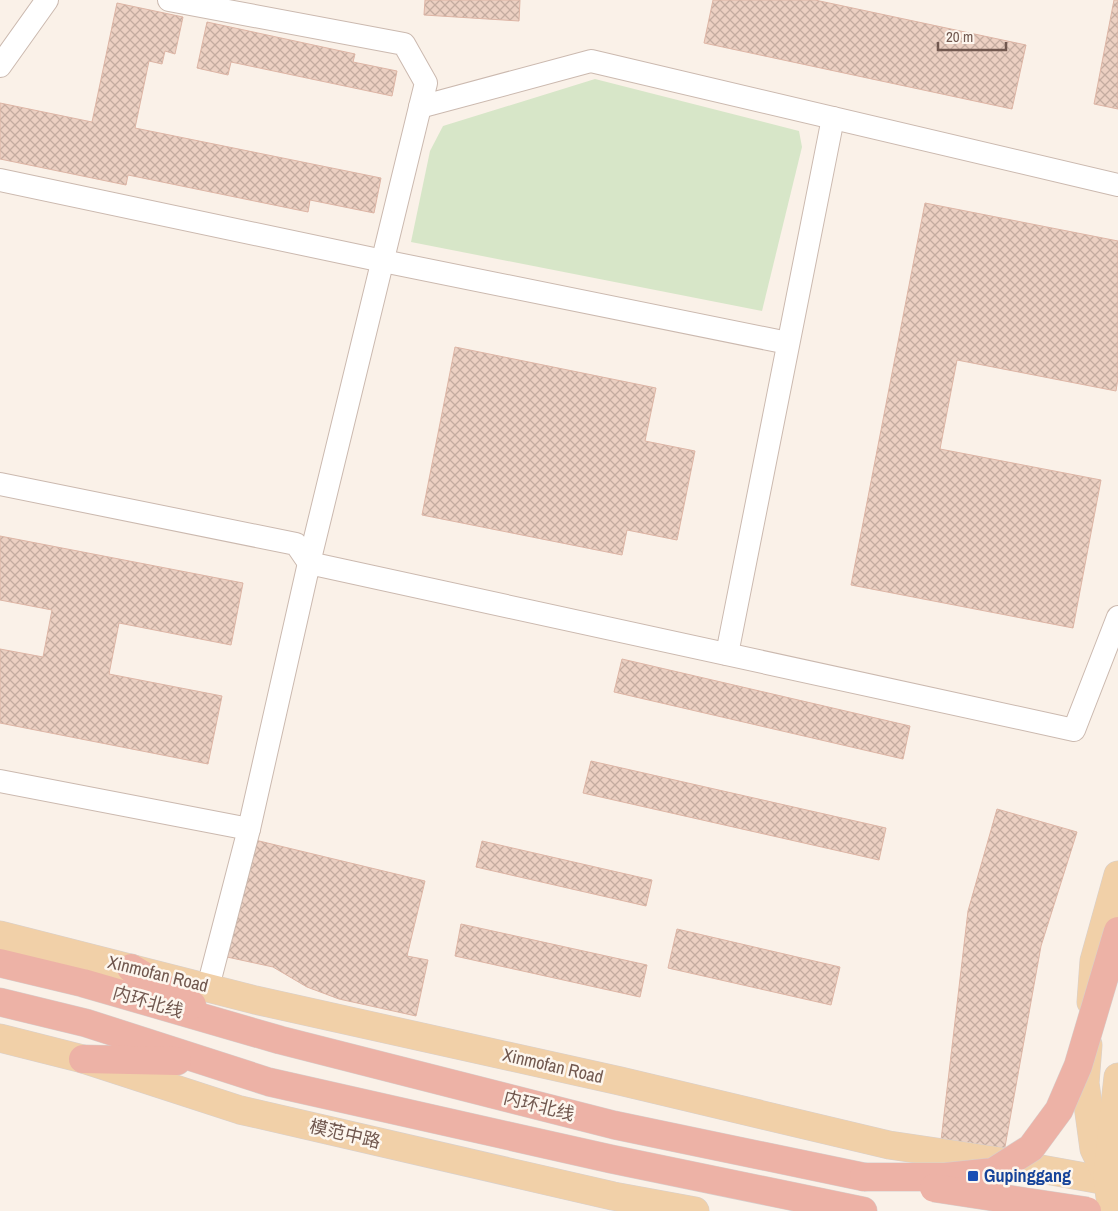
<svg xmlns="http://www.w3.org/2000/svg" width="1118" height="1211" font-family="'Archivo Narrow','Noto Sans SC',sans-serif">
	<defs>
		<pattern id="building-cross-hatch" width="8" height="8" patternUnits="userSpaceOnUse" patternTransform="scale(1.25)"><rect width="8" height="8" fill="#ecd0c2"/><path d="M0 0l8 8M0 8l8-8" fill="none" stroke="#c4aca0"/></pattern>
	</defs>
	<rect width="100%" height="100%" fill="#faf1e8"/>
	<path fill="#d7e6c8" d="M595,79L799,131L802,147L762,311L411,242L430,151L443,126Z"/>
	<g fill="url(#building-cross-hatch)" stroke="#ddb5a5">
		<path d="M425,0H520L519,21L424,15Z"/>
		<path d="M713,0H815L1026,45L1012,109L704,43Z"/>
		<path d="M1114,0H1118V109L1094,104Z"/>
		<path d="M117,3L183,17L175,54L165,51L162,64L149,61L135,128L381,178L374,213L310,200L308,212L128,175L126,185L0,159V103L92,122Z"/>
		<path d="M207,22L355,54L353,62L397,71L392,96L231,62L228,75L197,68Z"/>
		<path d="M925,203L1118,241V378L1116,391L957,360L940,449L1101,480L1073,628L851,585Z"/>
		<path d="M455,347L656,388L645,441L695,451L677,540L627,530L622,555L422,515Z"/>
		<path d="M0,536L243,583L231,645L119,623L109,674L222,696L208,764L0,723V649L43,657L52,610L0,600Z"/>
		<path d="M622,659L910,726L903,759L614,692Z"/>
		<path d="M591,761L886,828L879,860L583,793Z"/>
		<path d="M997,809L1077,832L1041,946L1003,1158L940,1149L968,911Z"/>
		<path d="M255,840L425,881L407,956L428,960L416,1016L339,999L307,987L273,967L227,957Z"/>
		<path d="M482,841L652,880L646,906L476,867Z"/>
		<path d="M461,924L647,965L640,997L455,956Z"/>
		<path d="M677,929L840,967L831,1005L668,968Z"/>
	</g>
	<g fill="none" stroke-linecap="round" stroke-linejoin="round">
		<g stroke="#cbb9af" stroke-width="24">
			<g id="minor">
				<path d="M169,0L404,44L426,83L420,107L591,61L1118,185"/>
				<path d="M0,66L47,0"/>
				<path d="M0,180L383,261L788,343"/>
				<path d="M0,484L296,544L309,563L420,107"/>
				<path d="M727,654L833,118"/>
				<path d="M0,781L249,829L309,563L1074,730L1118,617"/>
				<path d="M208,987L249,829"/>
			</g>
		</g>
		<g stroke="#d7d0ce" stroke-width="29">
			<g id="major">
				<path d="M0,935L255,1000L620,1081L889,1145L997,1161L1118,1183"/>
				<path d="M1091,1002L1094,961L1118,875"/>
				<path d="M0,1038L83,1059L240,1110L613,1196L695,1211"/>
				<path d="M1088,1045L1085,1083L1094,1149L1107,1176"/>
				<path d="M1112,1211L1107,1176L1118,1077"/>
			</g>
		</g>
		<g stroke="#d7d0ce" stroke-width="29">
			<g id="highway">
				<path d="M0,963L83,983L280,1040L614,1125L864,1177"/>
				<path d="M131,968L192,1005"/>
				<path d="M0,1002L86,1023L269,1082L611,1159L863,1211"/>
				<path d="M83,1059L177,1061"/>
			</g>
		</g>
		<use href="#minor" stroke="#fff" stroke-width="22"/>
		<use href="#major" stroke="#f1d0a8" stroke-width="28"/>
		<use href="#highway" stroke="#edb2a6" stroke-width="28"/>
		<g stroke="#d7d0ce" stroke-width="29" stroke-linecap="butt">
			<g id="highway-bridge">
				<path d="M864,1177H945L993,1172L1031,1148L1059,1110L1078,1066L1118,931"/>
				<path d="M934,1188L1087,1211"/>
			</g>
		</g>
		<use href="#highway-bridge" stroke="#edb2a6" stroke-width="28"/>
	</g>
	<rect fill="#1a4fb4" stroke="#fdf6ee" stroke-width="2" x="967" y="1170" width="12" height="12" rx="2.5"/>
	<g text-anchor="middle" stroke-width="5" stroke-linejoin="round" paint-order="stroke">
		<g font-size="18" fill="#71584f" stroke="#fdf6ee">
			<text transform="translate(158 974) rotate(14)" y="6">Xinmofan Road</text>
			<text transform="translate(148 1002) rotate(16)" y="6">内环北线</text>
			<text transform="translate(553 1066) rotate(13)" y="6">Xinmofan Road</text>
			<text transform="translate(539 1106) rotate(14)" y="6">内环北线</text>
			<text transform="translate(345 1134) rotate(13)" y="6">模范中路</text>
		</g>
		<g font-size="18" font-weight="bold" fill="#164399" stroke="#fdf6ee" text-anchor="start">
			<text x="984" y="1182">Gupinggang</text>
		</g>
	</g>
	<path d="M938 42v8h68v-8" fill="none" stroke="#71584f" stroke-width="2.5"/>
	<text x="946" y="42" font-size="15" fill="#71584f" stroke="#fdf6ee" stroke-width="4" paint-order="stroke">20 m</text>
</svg>
